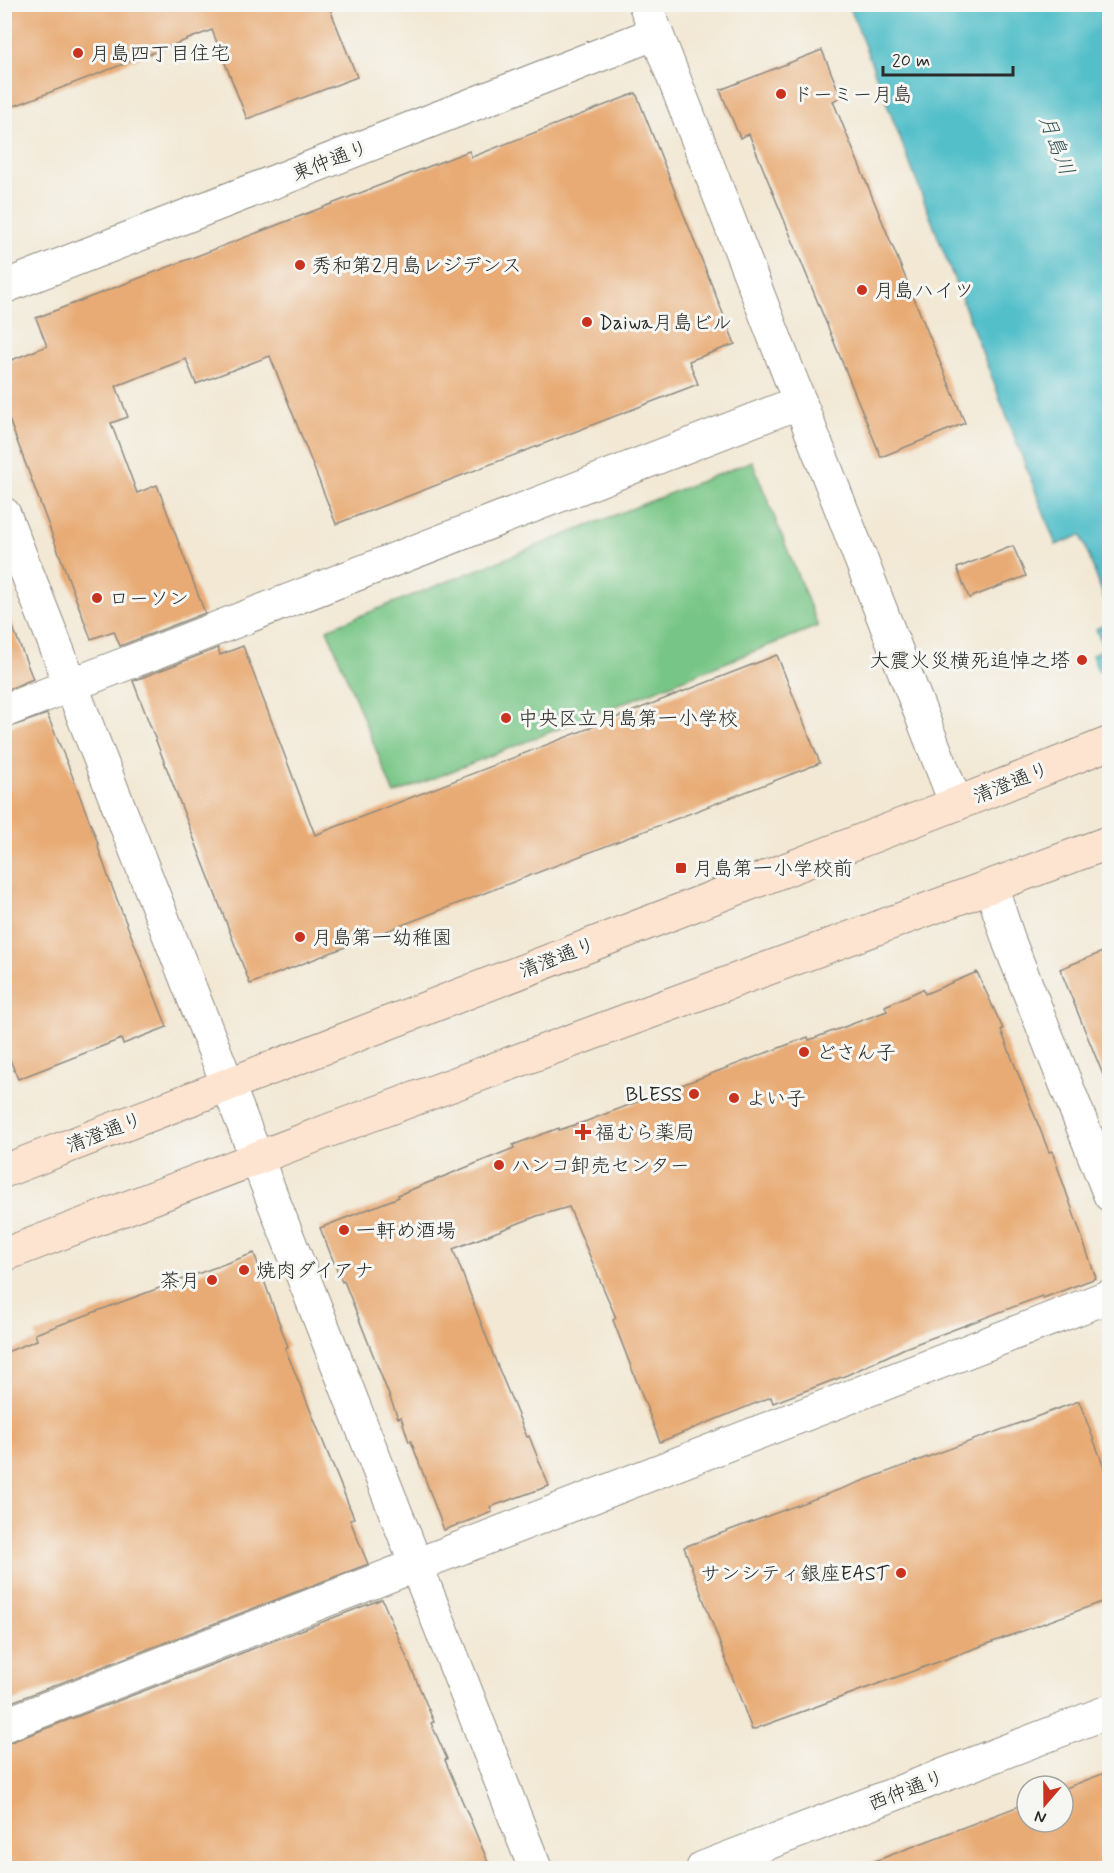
<svg xmlns="http://www.w3.org/2000/svg" width="1114" height="1873" font-family="Mynerve,'Klee One',sans-serif">
	<rect width="100%" height="100%" fill="#f6f6f2"/>
	<filter id="ink" filterUnits="userSpaceOnUse"><feTurbulence type="fractalNoise" baseFrequency=".0167" numOctaves="2"/><feDisplacementMap in="SourceGraphic" scale="12" xChannelSelector="R" yChannelSelector="G"/><feConvolveMatrix kernelMatrix="1 2 1 2 8 2 1 2 1" color-interpolation-filters="sRGB"/></filter>
	<filter id="wash" filterUnits="userSpaceOnUse"><feTurbulence type="fractalNoise" baseFrequency=".008" numOctaves="4" result="noise"/><feDisplacementMap in="SourceGraphic" scale="24" xChannelSelector="R" yChannelSelector="G"/><feGaussianBlur stdDeviation="1.35" result="paint"/><feColorMatrix in="noise" values="0 0 0 0 0 0 0 0 0 0 0 0 0 0 0 0 0 1.4 0 .05"/><feComposite in="paint" operator="in"/></filter>
	<g filter="url(#wash)">
		<rect width="100%" height="100%" fill="#f2e8d4"/>
		<path fill="#78c687" stroke="#527859" stroke-width="1.5" d="M752,461L818,626L394,794L327,629Z"/>
		<g fill="#52bfc9" stroke="#3e757a" stroke-width="1.5">
			<path d="M849,5H1109V611L1081,535L1056,545Z"/>
			<path d="M1109,623V699L1092,655L1104,649L1096,629Z"/>
		</g>
		<path fill="#f2e8d4" d="M1110,668V702H1109L1107,700L1096,673Z"/>
		<g id="blocks">
			<g fill="#e8ab74">
				<path d="M4,4H328L357,77L247,119L212,30L4,110Z"/>
				<path d="M822,50L841,97L833,101L965,423L881,457L749,134L740,138L720,90Z"/>
				<path d="M636,93L735,344L689,361L698,384L336,524L270,356L196,384L186,359L116,386L128,417L111,423L137,493L157,485L205,613L120,646L114,631L91,639L4,406V363L47,346L36,318L469,151L472,157Z"/>
				<path d="M1013,546L1026,576L969,598L957,568Z"/>
				<path d="M4,612H7L33,679L4,691Z"/>
				<path d="M243,646L315,835L777,655L820,763L250,984L133,681L218,648L220,655Z"/>
				<path d="M47,714L70,770L99,846L98,847L109,879L167,1027L123,1044L121,1039L18,1079L4,1045V729Z"/>
				<path d="M1110,949V1086L1108,1087L1060,969Z"/>
				<path d="M977,972L1003,1029L1001,1030L1049,1152L1052,1151L1096,1278L1043,1298L1042,1296L905,1348L847,1375L773,1403L771,1397L660,1442L613,1320L616,1318L569,1207L537,1216L453,1249L496,1362L527,1437L529,1436L549,1486L490,1507L492,1512L444,1530L411,1441L409,1442L401,1417L398,1418L344,1281L342,1282L320,1228L399,1197L398,1195L514,1148L513,1145L559,1128V1130L587,1121L808,1037L809,1040L887,1011L885,1006L923,989L925,994Z"/>
				<path d="M254,1253L288,1347L285,1348L354,1518L350,1520L368,1564L4,1705V1353L37,1340L35,1334Z"/>
				<path d="M1079,1401L1110,1483V1599L752,1730L684,1547Z"/>
				<path d="M382,1599L434,1722L431,1723L447,1759L445,1760L491,1869H4V1743L11,1742Z"/>
				<path d="M1110,1771V1869H863L862,1866L1027,1803V1822H1063V1789Z"/>
			</g>
		</g>
	</g>
	<g filter="url(#ink)">
		<use href="#blocks" fill-opacity="0" stroke="#8e8a80" stroke-width="1.5"/>
		<g fill="none" stroke-linecap="round" stroke-linejoin="round">
			<g stroke="#8e8a80" stroke-width="35">
				<g id="minor">
					<path d="M645,4L956,804"/>
					<path d="M4,514L535,1868"/>
					<path d="M4,711L800,402"/>
					<path d="M4,1725L1110,1296"/>
				</g>
			</g>
			<g stroke="#8e8a80" stroke-width="35">
				<g id="tertiary">
					<path d="M4,287L656,33"/>
					<path d="M991,886L1010,944L1110,1195"/>
					<path d="M703,1868L1110,1711"/>
				</g>
			</g>
			<g stroke="#8e8a80" stroke-width="35">
				<g id="secondary">
					<path d="M4,1171L956,804L1110,743"/>
					<path d="M4,1255L330,1130L1110,842"/>
				</g>
			</g>
			<use href="#minor" stroke="#fff" stroke-width="33"/>
			<use href="#tertiary" stroke="#fff" stroke-width="33"/>
			<use href="#secondary" stroke="#fde4d1" stroke-width="33"/>
		</g>
	</g>
	<g fill="#c8321e" stroke="#f6f6f2" stroke-width="2">
		<circle cx="78" cy="53" r="6"/>
		<circle cx="781" cy="94" r="6"/>
		<circle cx="300" cy="265" r="6"/>
		<circle cx="862" cy="290" r="6"/>
		<circle cx="587" cy="322" r="6"/>
		<circle cx="97" cy="598" r="6"/>
		<circle cx="1082" cy="660" r="6"/>
		<circle cx="506" cy="718" r="6"/>
		<rect x="675" y="862" width="12" height="12" rx="3"/>
		<circle cx="300" cy="937" r="6"/>
		<circle cx="804" cy="1052" r="6"/>
		<circle cx="694" cy="1094" r="6"/>
		<circle cx="734" cy="1098" r="6"/>
		<path d="M580 1123h6v6h6v6h-6v6h-6v-6h-6v-6h6z"/>
		<circle cx="499" cy="1165" r="6"/>
		<circle cx="344" cy="1230" r="6"/>
		<circle cx="244" cy="1270" r="6"/>
		<circle cx="212" cy="1280" r="6"/>
		<circle cx="901" cy="1573" r="6"/>
	</g>
	<g text-anchor="middle" stroke-width="6" stroke-linejoin="round" paint-order="stroke">
		<g font-size="20" fill="#2b2b2b" stroke="#f6f6f2" text-anchor="start">
			<text x="90" y="60">月島四丁目住宅</text>
			<text x="793" y="101">ドーミー月島</text>
			<text x="312" y="272">秀和第2月島レジデンス</text>
			<text x="874" y="297">月島ハイツ</text>
			<text x="599" y="329">Daiwa月島ビル</text>
			<text x="109" y="605">ローソン</text>
			<text x="1070" y="667" text-anchor="end">大震火災横死追悼之塔</text>
			<text x="518" y="725">中央区立月島第一小学校</text>
			<text x="693" y="875">月島第一小学校前</text>
			<text x="312" y="944">月島第一幼稚園</text>
			<text x="816" y="1059">どさん子</text>
			<text x="682" y="1101" text-anchor="end">BLESS</text>
			<text x="746" y="1105">よい子</text>
			<text x="595" y="1139">福むら薬局</text>
			<text x="511" y="1172">ハンコ卸売センター</text>
			<text x="356" y="1237">一軒め酒場</text>
			<text x="256" y="1277">焼肉ダイアナ</text>
			<text x="200" y="1287" text-anchor="end">茶月</text>
			<text x="889" y="1580" text-anchor="end">サンシティ銀座EAST</text>
		</g>
		<g font-size="20" fill="#2b2b2b" stroke="#f6f6f2">
			<text transform="translate(330 160) rotate(-21)" y="7">東仲通り</text>
			<text transform="translate(1011 782) rotate(-22)" y="7">清澄通り</text>
			<text transform="translate(557 957) rotate(-21)" y="7">清澄通り</text>
			<text transform="translate(104 1132) rotate(-21)" y="7">清澄通り</text>
			<text transform="translate(906 1790) rotate(-21)" y="7">西仲通り</text>
		</g>
		<g font-size="21" font-style="italic" fill="#37575a" stroke="#f6f6f2">
			<text transform="translate(1057 145) rotate(69)" y="7">月島川</text>
		</g>
	</g>
	<rect width="1114" height="1873" fill="none" stroke="#f6f6f2" stroke-width="24"/>
	<g transform="translate(1045 1804) rotate(200)"><circle r="28" fill="#f6f6f2" stroke="#a5a5a2" stroke-width="1.5"/>
	<path d="M0-4.5L10 22L0 15L-10 22Z" fill="#c8321e"/>
	<text y="-9" font-size="16" font-weight="bold" text-anchor="middle" fill="#2b2b2b">N</text>
	</g>
	<path d="M883 66v9h130v-9" fill="none" stroke="#2b2b2b" stroke-width="3"/>
	<text x="892" y="66" font-size="18" fill="#2b2b2b" stroke="#f6f6f2" stroke-width="4.5" paint-order="stroke">20 m</text>
</svg>
